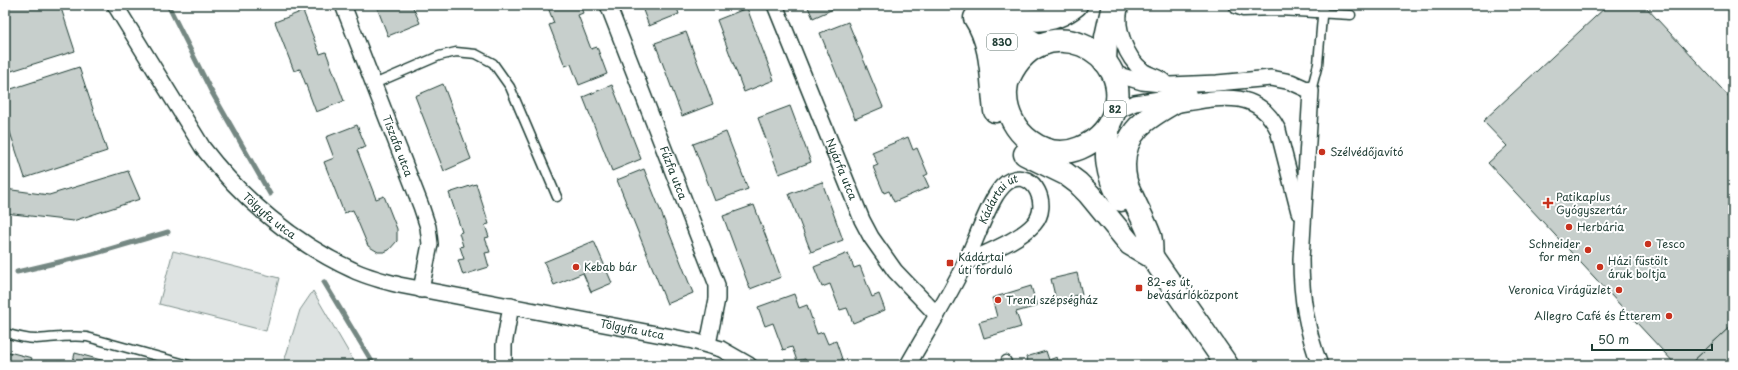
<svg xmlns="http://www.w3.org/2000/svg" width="1738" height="370" font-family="'Playpen Sans',sans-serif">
	<rect width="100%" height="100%" fill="#fff"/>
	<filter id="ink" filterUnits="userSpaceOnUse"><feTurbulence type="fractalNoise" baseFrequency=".025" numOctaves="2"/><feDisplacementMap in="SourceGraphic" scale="8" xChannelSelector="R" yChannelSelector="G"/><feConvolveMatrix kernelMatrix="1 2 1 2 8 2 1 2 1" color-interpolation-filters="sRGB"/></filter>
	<g filter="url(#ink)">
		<g fill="#dee3e2" stroke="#7e908b">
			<path d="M173,251L279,278L266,331L159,304Z"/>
			<path d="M313,291L356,365H283L300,310Z"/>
		</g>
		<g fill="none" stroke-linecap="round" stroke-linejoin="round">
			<g stroke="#758883" stroke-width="5">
				<path d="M168,5L210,89L270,194"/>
				<path d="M17,272L93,254L168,232"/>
				<path d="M324,282L374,365"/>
			</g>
		</g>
		<g fill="#c7cfcc" stroke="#1f3d34">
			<path d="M5,5H60L75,51L5,73Z"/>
			<path d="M376,5H412L420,23L388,36Z"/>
			<path d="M547,5H580L583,13L578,15L591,49L597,47L607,74L579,85L571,64L565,66L549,25L554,23Z"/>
			<path d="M641,5H676L679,14L649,26Z"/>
			<path d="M807,5H840V6L813,18Z"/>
			<path d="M1608,5H1644L1733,101V324L1689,365H1676L1488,163L1507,146L1483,121Z"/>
			<path d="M747,8L774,80L744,92L717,20Z"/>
			<path d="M303,11L320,54L326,52L344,101L316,112L300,69L294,71L275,22Z"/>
			<path d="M848,22L883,107L855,119L820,33Z"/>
			<path d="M686,32L713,104L682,116L655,43Z"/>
			<path d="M79,67L107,151L25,178L5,117V91Z"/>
			<path d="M443,84L471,159L444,171L415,96Z"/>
			<path d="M612,85L641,159L612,171L583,97Z"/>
			<path d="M790,106L811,162L779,174L758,118Z"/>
			<path d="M357,125L366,147L357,150L376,199L384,196L397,229V241L389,250L384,252H378L368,246L353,210L344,213L324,162L334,158L326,137Z"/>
			<path d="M726,132L748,189L715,201L693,144Z"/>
			<path d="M908,137L913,150L917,148L928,174L924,176L929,187L894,202L889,191L884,193L873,167L878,165L872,152Z"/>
			<path d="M644,169L693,293L667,304L617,180Z"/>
			<path d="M128,171L140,199L73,221L5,213V189L49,195Z"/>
			<path d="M822,182L843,240L811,252L789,194Z"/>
			<path d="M476,184L489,224L485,225L489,237L485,238L490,252L485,253L489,267L463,275L458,260L464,259L460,247L463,246L459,233L462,232L449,193Z"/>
			<path d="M754,205L781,277L750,289L723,216Z"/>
			<path d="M594,241L612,283L591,292L583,273L554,285L544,262Z"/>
			<path d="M848,253L854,268L860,266L872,297L879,294L885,310L853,323L847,308L840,310L830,284L822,287L814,267Z"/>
			<path d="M1077,273L1082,294L1056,300L1051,279Z"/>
			<path d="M1031,286L1037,306L1016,312L1021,327L984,338L979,322L997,317L992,298Z"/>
			<path d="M794,294L799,308L807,305L817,334L823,332L828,344L836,341L844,365H807L805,359L797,361L792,347L783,350L773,323L765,326L758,307Z"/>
			<path d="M1733,324V365H1689Z"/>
			<path d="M5,351L32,358L30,365H5Z"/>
			<path d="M1046,351L1049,360L1057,357L1059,365H1028L1026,357Z"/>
			<path d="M75,353L101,360L119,365H72Z"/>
		</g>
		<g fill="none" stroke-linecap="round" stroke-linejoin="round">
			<g stroke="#1f3d34" stroke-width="11">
				<g id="service">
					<path d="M1233,5L1235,9L1243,12L1279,11L1351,15"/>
					<path d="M374,84L439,56L456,52L476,54L493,63L510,87L557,197"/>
					<path d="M1311,91L1318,64L1323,5"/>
					<path d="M5,333C15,336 26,339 36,339C53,338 70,335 87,337L189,365"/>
					<path d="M1006,360L1008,365"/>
				</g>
			</g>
			<g stroke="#1f3d34" stroke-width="18">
				<g id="minor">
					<path id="s1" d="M115,5L203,148C242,199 294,243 353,270C367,277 384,281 399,285L693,341L721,349L749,365"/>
					<path id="s2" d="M343,5L421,206L428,227L430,244L421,290"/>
					<path id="s3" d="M608,5L717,285V299L708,344"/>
					<path id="s4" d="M775,5L862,220L871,237L895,271L937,315"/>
					<path d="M1120,8C1115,28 1126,58 1143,71C1149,75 1157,77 1163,81"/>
					<path d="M1112,73L1142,82L1170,85L1217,83L1271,78L1291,82L1311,91L1301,259C1301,296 1306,330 1320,365"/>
					<path d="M1173,105C1214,99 1256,85 1278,130L1299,212"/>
					<path d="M1115,112L1135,103L1178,96"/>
					<path d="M504,365V345L511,306"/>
					<path id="s5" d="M908,365C927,331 949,297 966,261C976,240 984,215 996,195C1000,189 1004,183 1011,180C1034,170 1051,205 1034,224C1020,240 985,253 965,263"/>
				</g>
			</g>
			<g stroke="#1f3d34" stroke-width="25">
				<g id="primary">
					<path d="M980,5C990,21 1005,39 1009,58C1012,69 1005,84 1006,96C1007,132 1044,163 1080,148C1094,142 1106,132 1112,118C1142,51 1037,2 1007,83"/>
					<path d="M993,5C1021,22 1049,27 1076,5"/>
					<path d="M996,13L1022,36L1038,45"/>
					<path d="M975,18C993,45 991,80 995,111"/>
					<path d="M1105,62L1106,37L1113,5"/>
					<path d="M1109,124C1105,156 1105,172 1121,200"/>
					<path d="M1025,154L1066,174L1078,183L1089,194L1130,244L1152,257"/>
					<path d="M1144,245L1227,365"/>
					<path d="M1152,257C1151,250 1152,242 1150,236C1145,222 1137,208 1131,194C1126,185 1124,175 1124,165C1124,125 1156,114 1185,96"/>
				</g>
			</g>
			<use href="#service" stroke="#fff" stroke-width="8"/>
			<use href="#minor" stroke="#fff" stroke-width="15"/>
			<use href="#primary" stroke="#fff" stroke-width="22"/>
		</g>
	</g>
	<g fill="#c8321e" stroke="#fff" stroke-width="1.5">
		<circle cx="1322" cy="152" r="4"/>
		<path d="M1546 197h4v4h4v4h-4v4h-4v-4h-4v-4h4z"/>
		<circle cx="1569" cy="227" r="4"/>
		<circle cx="1648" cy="244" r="4"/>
		<circle cx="1588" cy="250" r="4"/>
		<rect x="946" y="259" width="8" height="8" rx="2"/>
		<circle cx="576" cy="267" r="4"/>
		<circle cx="1600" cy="267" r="4"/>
		<rect x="1135" y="284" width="8" height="8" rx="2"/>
		<circle cx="1619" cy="290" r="4"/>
		<circle cx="998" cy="300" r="4"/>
		<circle cx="1669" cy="316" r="4"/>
	</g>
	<g text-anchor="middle" stroke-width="4" stroke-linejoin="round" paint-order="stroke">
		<g fill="#fff" stroke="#627771" stroke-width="1">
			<rect x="987" y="34" width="30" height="16" rx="3"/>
			<rect x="1104" y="101" width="22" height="16" rx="3"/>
		</g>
		<g font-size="10" font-weight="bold" fill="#1f3d34">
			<text x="1002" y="46">830</text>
			<text x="1115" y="113">82</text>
		</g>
		<g font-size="11" fill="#1f3d34" stroke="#fff">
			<text dy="4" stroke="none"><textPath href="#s2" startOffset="151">Tiszafa utca</textPath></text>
			<text dy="4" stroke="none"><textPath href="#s4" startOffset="177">Nyárfa utca</textPath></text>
			<text dy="4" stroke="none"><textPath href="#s3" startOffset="180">Fűzfa utca</textPath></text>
			<text dy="4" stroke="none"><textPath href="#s5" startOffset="190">Kádártai út</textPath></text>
			<text dy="4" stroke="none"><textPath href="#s1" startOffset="263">Tölgyfa utca</textPath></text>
			<text dy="4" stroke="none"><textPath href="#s1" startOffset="649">Tölgyfa utca</textPath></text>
		</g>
		<g font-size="11" fill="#1f3d34" stroke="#fff" text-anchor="start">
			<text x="1330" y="156">Szélvédőjavító</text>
			<text x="1556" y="201">Patikaplus<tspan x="1556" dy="13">Gyógyszertár</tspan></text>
			<text x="1577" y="231">Herbária</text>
			<text x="1580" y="248" text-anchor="end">Schneider<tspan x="1580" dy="13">for men</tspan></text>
			<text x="1656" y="248">Tesco</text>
			<text x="958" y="261">Kádártai<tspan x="958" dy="13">úti forduló</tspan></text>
			<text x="1608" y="265">Házi füstölt<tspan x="1608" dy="13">áruk boltja</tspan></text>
			<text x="584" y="271">Kebab bár</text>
			<text x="1147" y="286">82-es út,<tspan x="1147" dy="13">bevásárlóközpont</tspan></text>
			<text x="1611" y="294" text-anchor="end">Veronica Virágüzlet</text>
			<text x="1006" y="304">Trend szépségház</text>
			<text x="1661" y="320" text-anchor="end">Allegro Café és Étterem</text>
		</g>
	</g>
	<rect width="1738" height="370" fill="none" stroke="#fff" stroke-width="20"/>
	<rect x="10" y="10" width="1718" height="350" fill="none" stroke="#1f3d34" stroke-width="1.5" filter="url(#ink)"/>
	<path d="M1592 344v6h120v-6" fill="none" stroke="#1f3d34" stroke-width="2"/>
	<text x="1598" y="344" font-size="12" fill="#1f3d34" stroke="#ffffff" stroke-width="3" paint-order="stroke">50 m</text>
</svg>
